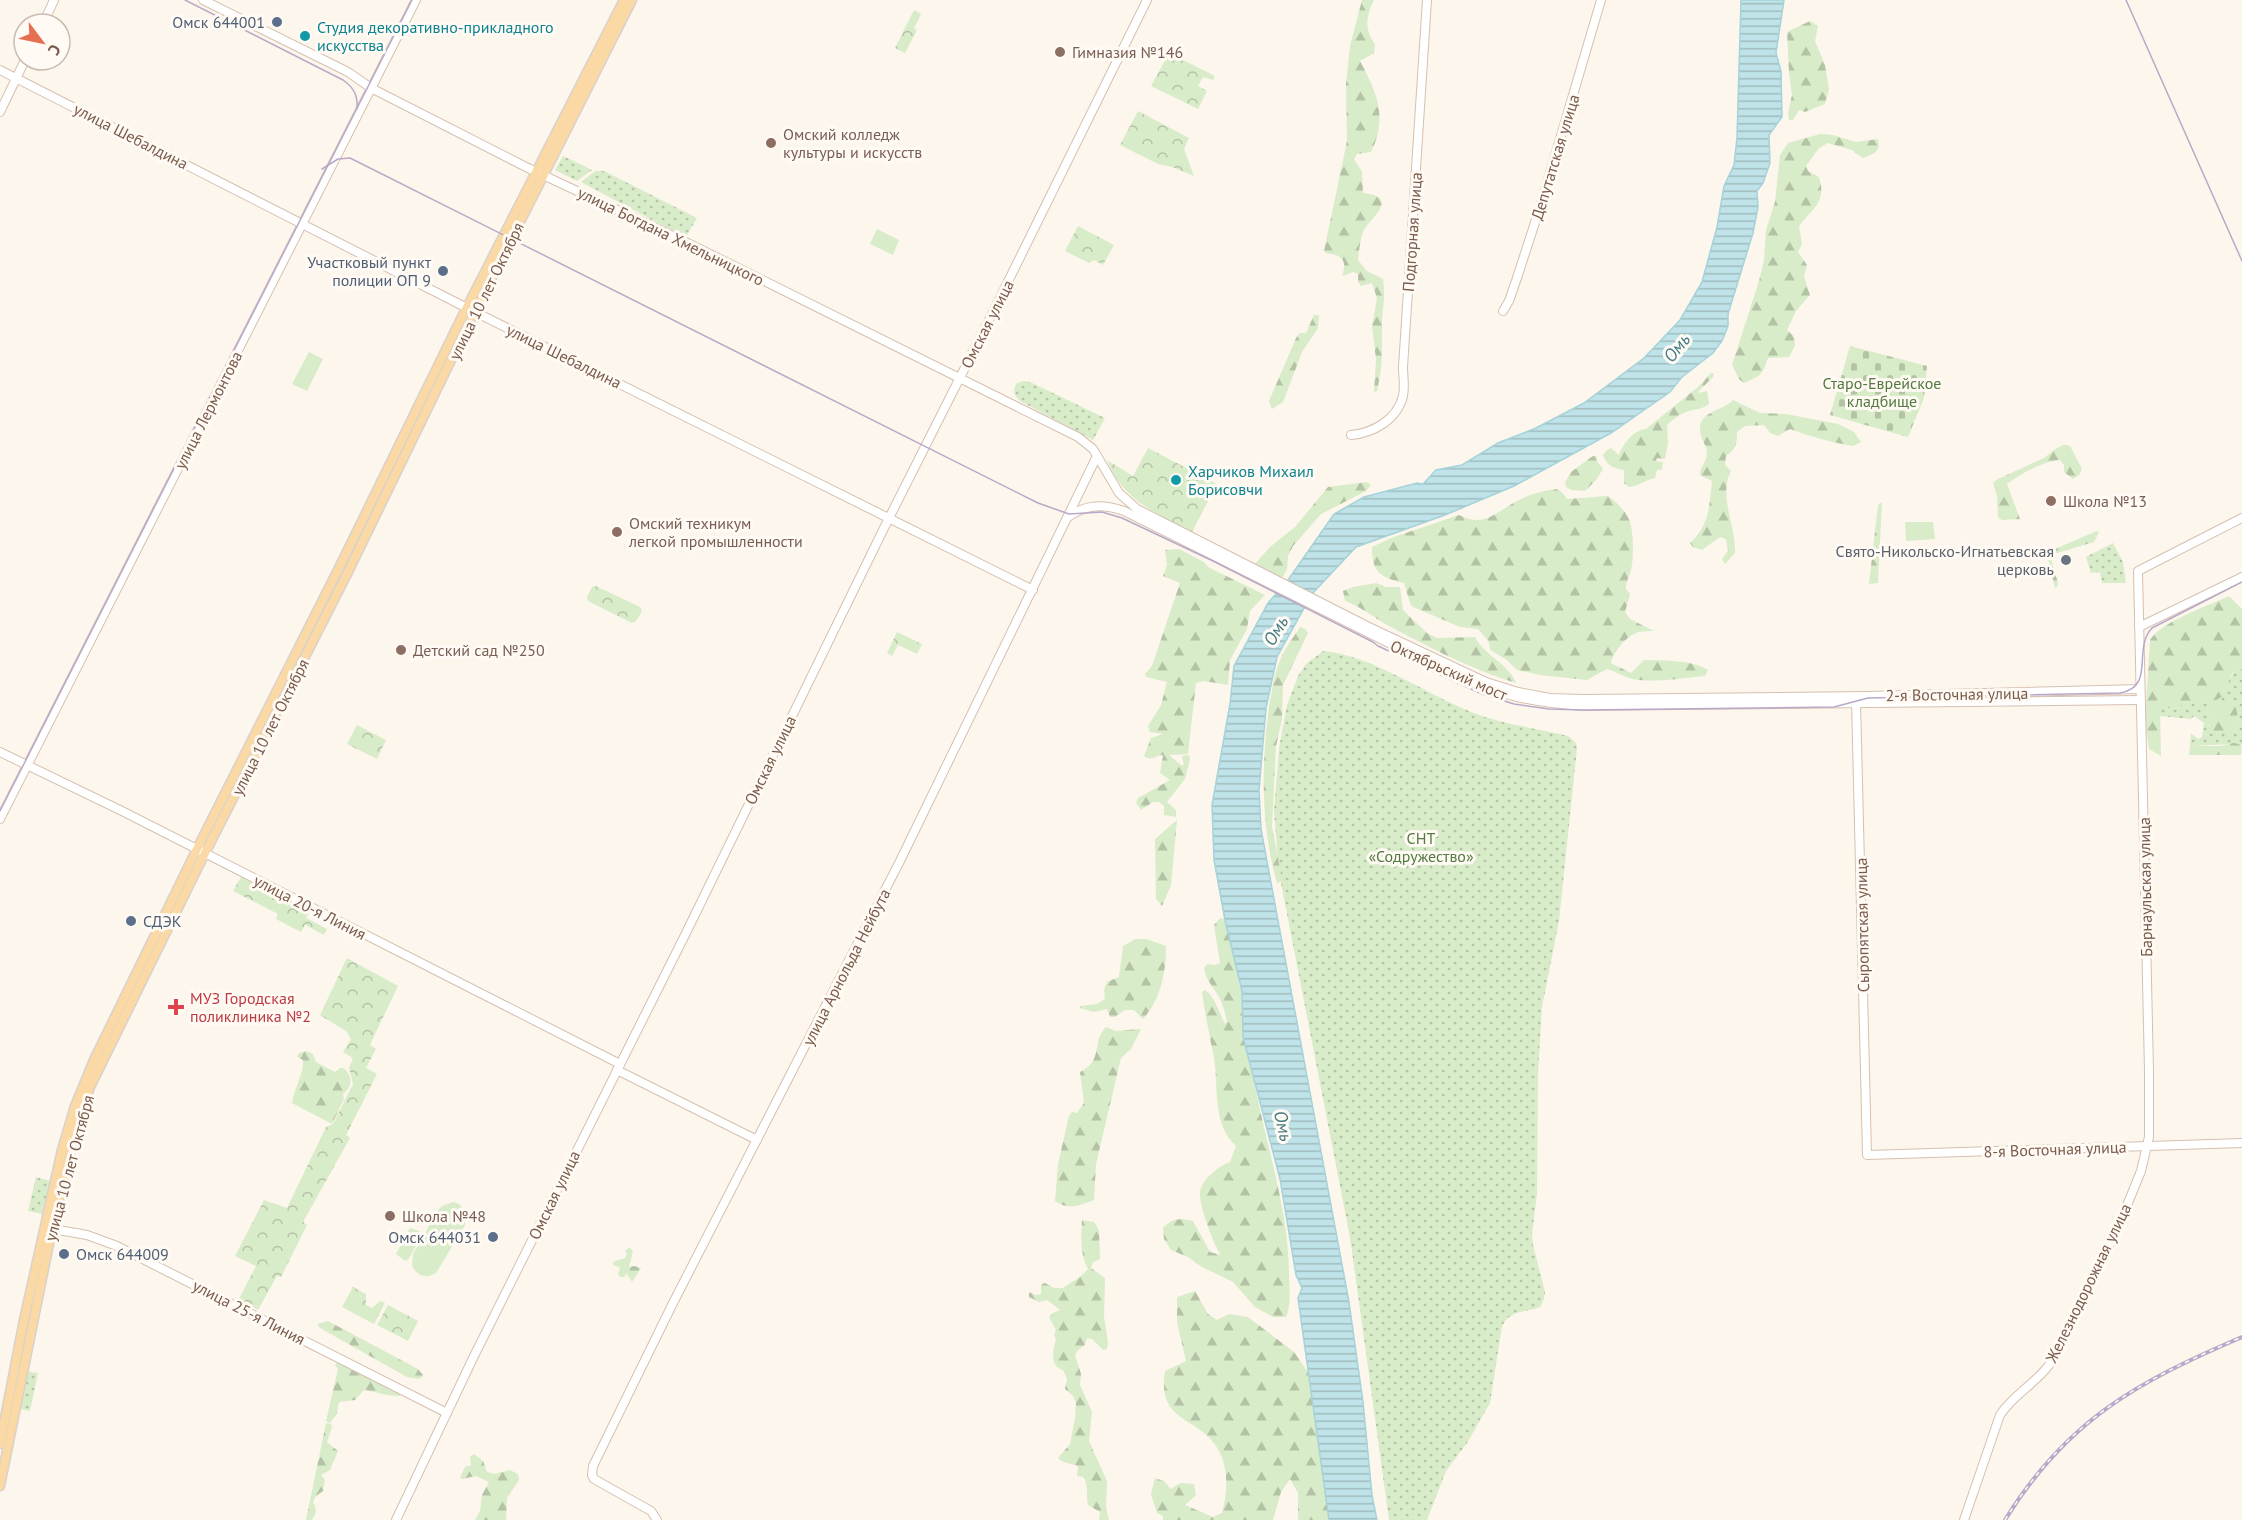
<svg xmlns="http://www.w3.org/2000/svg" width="2242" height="1520" font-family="'PT Sans',sans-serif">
	<defs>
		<pattern id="grass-dots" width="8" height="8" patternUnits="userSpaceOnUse" patternTransform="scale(1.5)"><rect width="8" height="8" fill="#d8ecc9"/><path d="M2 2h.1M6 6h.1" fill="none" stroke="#b4c2a5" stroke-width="1.8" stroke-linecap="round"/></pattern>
		<pattern id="forest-firs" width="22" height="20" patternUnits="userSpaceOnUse" patternTransform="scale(1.5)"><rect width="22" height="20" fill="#d8ecc9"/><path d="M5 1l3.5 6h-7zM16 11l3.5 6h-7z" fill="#b4c2a5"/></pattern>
		<pattern id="cemetery-stones" width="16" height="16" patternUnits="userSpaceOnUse" patternTransform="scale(1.5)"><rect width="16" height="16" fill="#d8ecc9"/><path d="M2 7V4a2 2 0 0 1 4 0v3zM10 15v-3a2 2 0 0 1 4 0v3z" fill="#b4c2a5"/></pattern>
		<pattern id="park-crowns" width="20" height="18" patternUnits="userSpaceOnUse" patternTransform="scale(1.5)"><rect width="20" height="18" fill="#d8ecc9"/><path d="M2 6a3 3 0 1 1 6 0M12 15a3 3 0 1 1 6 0" fill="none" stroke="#b4c2a5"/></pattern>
		<pattern id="water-rules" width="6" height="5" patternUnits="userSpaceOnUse" patternTransform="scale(1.5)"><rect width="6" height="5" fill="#bfe3e8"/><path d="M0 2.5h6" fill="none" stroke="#a0bbbe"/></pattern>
	</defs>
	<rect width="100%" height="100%" fill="#fdf6ec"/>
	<g fill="url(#grass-dots)" fill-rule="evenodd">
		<path d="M563,156L592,170L577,181L555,170Z"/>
		<path d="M595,171H604L697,218L687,235H680L581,182Z"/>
		<path d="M1024,381L1030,382L1105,418L1093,440L1020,401C1014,395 1012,391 1017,383Z"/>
		<path d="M2113,543L2123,562L2126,583H2102L2100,572L2091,573L2086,557Z"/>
		<path d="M1323,651C1368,654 1427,694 1469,711C1500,724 1535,728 1568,736L1576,743L1577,748L1559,921L1542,1007L1538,1072L1537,1193L1532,1234L1533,1245L1545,1292L1544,1299L1540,1307C1525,1313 1511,1309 1502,1326L1490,1403L1467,1443L1446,1471L1427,1520H1389L1350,1237L1279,873L1274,811L1279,748L1287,705L1298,676L1306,664Z"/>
		<path d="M2242,669V745C2236,743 2200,746 2190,746L2191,733L2198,739L2202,737L2204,723L2194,716L2191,719L2160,716V707L2174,709L2190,701L2203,703L2226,683L2235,671ZM2221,702L2235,703L2239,722L2209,729L2211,715Z"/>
		<path d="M36,1177L50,1181L42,1214L28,1211Z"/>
		<path d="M26,1371L38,1373L30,1411L19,1409Z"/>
	</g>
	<g fill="url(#forest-firs)">
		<path d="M1362,0H1374C1366,16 1364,29 1375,44L1374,53L1360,61C1377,93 1388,117 1371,152L1357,154L1354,159L1362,172L1363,193C1403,197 1367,220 1363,232C1360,240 1359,252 1358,260L1367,271L1383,279C1386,297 1382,309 1382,326C1382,352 1383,364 1377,391L1374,392L1376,359L1372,326L1377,298L1372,283L1361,286L1358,282V274L1353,272L1342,276C1348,259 1341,255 1326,253L1324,251L1347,141L1346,84L1350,46Z"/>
		<path d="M1810,21L1818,26L1815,41L1825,65L1829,89L1825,104L1805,112L1799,110L1793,120H1789L1788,113L1792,95L1789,73L1787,32Z"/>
		<path d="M1820,134L1833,135L1856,142L1878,139L1879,147L1875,153L1863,158L1852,150L1828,143L1819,148L1806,166L1808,171L1819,177C1827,202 1813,208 1799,226L1802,244L1798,252L1807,265L1804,277L1810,295L1796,311L1787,330L1794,336L1795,346L1789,357L1768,358C1762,375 1761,376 1744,383L1739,379L1732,365L1759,281L1764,260L1766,230L1775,202L1780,155L1788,143Z"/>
		<path d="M1314,315H1319L1318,328L1302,352L1283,402L1272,409L1269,401L1296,338L1300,333H1306Z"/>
		<path d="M1711,373H1714L1713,377L1699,391V393L1707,391L1709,404C1702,409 1697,409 1689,411C1681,413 1674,419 1667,425L1668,443L1665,459L1657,458L1656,461L1663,462L1662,470H1657L1655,478C1645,480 1639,486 1629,487L1624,483V470C1613,468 1607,466 1603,455L1606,451L1611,448L1619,455C1623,444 1633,430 1646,429L1698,387Z"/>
		<path d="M1733,400L1760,413L1786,414L1838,424L1854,432L1861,442L1853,446C1830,442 1812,437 1790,429L1778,436L1770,433L1764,425L1745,426L1737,432C1737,444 1736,449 1726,456L1725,465L1731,471C1718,495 1736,526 1735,553L1725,564L1722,559L1728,551L1726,539L1720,537L1702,550L1693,547L1690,543C1710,525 1709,506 1712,481L1700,475C1700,467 1707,461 1707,453C1707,445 1700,439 1700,430C1699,411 1721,412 1733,400Z"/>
		<path d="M2063,445L2070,446L2082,469L2079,475L2073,479L2064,472V465L2060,460C2043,461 2020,474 2007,484L2020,519L2002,520L1998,517L1997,496L1993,483L1996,480L2044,458L2054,450Z"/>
		<path d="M1593,456H1597V461L1603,469L1596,480L1585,491L1571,490L1566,487L1565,482L1571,472Z"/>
		<path d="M1367,482L1371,485L1366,491L1321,514L1293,546L1288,556L1287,570L1281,579L1254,565L1270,547L1295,527L1328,487Z"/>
		<path d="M1556,489L1562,492L1567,499L1608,496C1616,502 1623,508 1628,517C1634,527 1634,559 1631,570C1629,577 1626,581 1626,589L1630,594L1625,612L1630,619L1654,631C1649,631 1643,631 1639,632C1626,635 1614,652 1611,663L1631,673L1644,660C1664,661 1690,659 1708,670L1705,676C1683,678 1650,684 1629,678C1622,676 1615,671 1607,669L1587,680L1540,675L1517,670L1507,660L1490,650L1489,642L1478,629L1460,627L1411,606L1404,583C1380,577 1372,573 1372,547L1391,538L1459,515C1484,528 1495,513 1515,502C1527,495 1542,491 1556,489Z"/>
		<path d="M1882,502L1878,583L1869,584L1878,505Z"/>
		<path d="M2097,531L2099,532L2094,542L2054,554L2051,559L2058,583L2057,587L2055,588L2048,558L2057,548Z"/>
		<path d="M1179,549L1204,562L1208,567L1265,595L1250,611L1247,629L1230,660L1228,685L1204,681L1196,683L1188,754L1169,755L1181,765H1184L1182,756L1189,755L1190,759L1185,779L1167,802L1176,810V817L1164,815V806L1159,802H1153L1141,810L1136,803L1138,798L1170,780L1160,773L1163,755C1155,755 1152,762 1144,756L1151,738L1163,734L1150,732L1148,726L1161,705L1167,682L1146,677L1145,674L1152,666L1180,583L1163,576L1167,565L1165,550Z"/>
		<path d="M1376,583L1386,587H1400L1403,610L1427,633L1437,638L1475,637C1485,656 1509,664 1516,683C1473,670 1430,648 1389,626C1374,618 1362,607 1345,601L1343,591L1353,587Z"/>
		<path d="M2229,596L2242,609V669C2226,673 2231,680 2226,691C2220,703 2201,705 2190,701L2174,709L2160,707L2161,756L2149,749L2145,722L2150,640C2162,621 2208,606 2229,596Z"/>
		<path d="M1300,627L1305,629L1308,633L1283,685L1282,719L1276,746L1272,826L1282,880L1277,884C1261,827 1261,766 1269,707C1272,691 1274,673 1281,658C1285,647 1294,637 1300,627Z"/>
		<path d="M2226,700L2235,703L2239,722L2233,731L2211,732L2209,729L2211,715L2207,708Z"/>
		<path d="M2234,743L2242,745L2241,755H2189L2190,746H2220Z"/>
		<path d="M1177,820L1171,885L1162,906L1156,899L1155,839Z"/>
		<path d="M1223,918C1246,961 1244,1010 1250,1056C1260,1129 1288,1199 1289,1272C1289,1288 1292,1303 1286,1317H1273L1255,1307L1233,1282L1202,1267L1188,1257L1171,1250L1164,1239L1163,1228C1172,1218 1180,1218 1193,1221L1210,1252L1221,1255C1214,1247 1198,1202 1200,1192C1202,1179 1219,1166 1230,1162L1236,1146C1210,1122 1220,1084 1213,1053C1209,1033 1205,1013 1202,993L1204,990L1209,993L1214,1000L1225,1024L1227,1021C1225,1013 1223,1005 1219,997C1213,986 1206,981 1204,968L1207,964L1215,965L1220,963L1214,925L1219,919Z"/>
		<path d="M1136,939H1146L1166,946C1166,972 1161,999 1143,1019L1134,1010H1125L1115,1017H1110L1107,1009L1094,1012L1080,1008V1006L1097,1004L1105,999L1104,990L1107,982L1119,977L1123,946Z"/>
		<path d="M1106,1027L1115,1031L1141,1029L1131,1049L1121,1058L1096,1164L1094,1200C1080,1205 1069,1211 1055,1201L1058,1164L1069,1116L1072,1112L1077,1113L1084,1103L1080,1072C1104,1061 1091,1042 1106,1027Z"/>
		<path d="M306,1051L313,1054L316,1062L335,1072L340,1068H343C353,1075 353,1087 343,1094L344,1099L332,1124L292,1103C294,1088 304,1074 303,1060L297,1057L299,1053Z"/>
		<path d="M1082,1220L1094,1222L1099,1230L1100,1259L1093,1262L1091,1268L1105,1278L1104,1317L1108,1342L1107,1349L1103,1350L1092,1339L1087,1338L1085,1345L1077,1351L1075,1355L1081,1374L1080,1385L1092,1412L1089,1441L1107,1481L1106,1507L1109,1520H1099L1100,1512L1088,1505C1086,1496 1089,1484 1083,1477L1077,1476L1078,1466L1061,1461L1058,1458L1070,1444L1075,1418L1076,1403L1073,1396L1065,1389L1067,1379L1063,1370C1049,1366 1053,1350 1056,1340L1054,1335L1056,1330L1049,1317L1053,1313L1060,1310L1047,1300L1039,1302L1029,1297V1292L1036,1295L1041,1294V1284L1045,1283L1054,1288H1063C1072,1281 1080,1279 1088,1269C1080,1254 1081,1237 1082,1220Z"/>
		<path d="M629,1247L633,1251L629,1267L634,1266L641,1268L632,1282L626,1273L625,1277H620L618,1274L620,1268L612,1264L615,1261L625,1258L627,1254L625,1251Z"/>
		<path d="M1195,1291L1208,1314L1217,1320L1229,1314L1248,1317L1294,1352L1317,1385L1332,1520H1298V1493L1290,1479L1281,1492L1273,1520H1163V1516L1157,1513L1151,1494L1155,1478L1164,1481L1171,1489L1180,1483L1194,1484L1196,1495L1185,1505L1213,1517L1222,1513C1228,1491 1229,1465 1216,1446C1195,1415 1157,1423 1165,1371L1186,1361L1177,1322V1297Z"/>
		<path d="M328,1321L418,1369L423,1375L422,1377L419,1379L407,1377L320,1328L317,1324Z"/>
		<path d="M339,1361L401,1392L400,1396C386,1396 377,1392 364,1390L355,1400L339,1402L337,1413L330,1423L326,1421L338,1369L335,1365Z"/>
		<path d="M326,1423L331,1424L332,1427L327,1442L338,1451L330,1470L321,1475L325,1480L323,1491L316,1496L313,1502C317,1510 317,1513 312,1520H306Z"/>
		<path d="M474,1454L483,1461L487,1472L494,1474L510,1470L518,1474L519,1480L507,1498L506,1520H475L480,1511L482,1495L489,1482L476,1476L462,1479L460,1478L465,1467L471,1465L470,1457Z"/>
	</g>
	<path fill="url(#cemetery-stones)" d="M1850,346L1927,366L1924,398L1908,437L1830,415Z"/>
	<g fill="url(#park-crowns)">
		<path d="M914,10L921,14L914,28L917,30L905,53L895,48Z"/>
		<path d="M1169,53L1215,76L1213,80L1203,77L1198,86L1207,91L1198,109L1151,86Z"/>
		<path d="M1138,111L1189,138L1184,149L1194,176L1172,167L1158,164L1120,145Z"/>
		<path d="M1078,226L1114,245L1103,265L1094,260L1089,263L1065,251Z"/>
		<path d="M1148,448L1217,484L1192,532C1156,513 1123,501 1107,460L1133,476Z"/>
		<path d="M596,586L640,607L642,611L636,621L632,623L588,601L587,597L592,587Z"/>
		<path d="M897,632L922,644L917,654L898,645L892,656L887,653Z"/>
		<path d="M357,725L386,740L377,759L347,744Z"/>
		<path d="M241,877L310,912L306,918L327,929L324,935L305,925L301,932L276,919L278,914L233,891Z"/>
		<path d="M347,958L398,986L370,1045L376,1049L366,1068L377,1074L346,1135L350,1138L303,1222L307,1225L281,1277L277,1276L258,1310L239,1299L256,1266L235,1256L264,1200L287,1208L326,1127L333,1124L353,1084L349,1068L353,1058L343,1052L351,1039L346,1031L320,1015Z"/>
		<path d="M353,1287L366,1294V1305L372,1308L380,1301L385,1303L374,1324L342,1307Z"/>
		<path d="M388,1305L418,1321L408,1341L377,1325Z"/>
	</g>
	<g fill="#d8ecc9">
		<path d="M877,229L899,240L893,255L870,244Z"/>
		<path d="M309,352L323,359L307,391L292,384Z"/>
		<path d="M1905,522H1933L1935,539L1906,541Z"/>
		<path d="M453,1202L459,1204L466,1214L465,1225L436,1273C426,1279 417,1276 412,1266L413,1254L438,1210L442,1206Z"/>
		<path d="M410,1228L421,1232L422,1235L408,1260L405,1261L396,1254Z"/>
	</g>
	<path fill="url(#water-rules)" stroke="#a5d3da" stroke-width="1.5" d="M1741,0H1784L1776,53L1781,71L1782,117L1769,135L1770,163L1763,183L1757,191L1758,207L1753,233L1728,314V326L1722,341L1713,353L1682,377L1670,392L1611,433L1514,486L1445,515L1356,547L1312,594L1277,657L1266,708L1259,790L1261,829L1349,1302L1363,1402L1372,1495L1377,1520H1329L1298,1298L1302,1288L1296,1275L1280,1179L1243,1037L1242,991L1225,920L1214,860L1212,805L1230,704L1234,666L1268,603L1288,580L1334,514L1364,497L1417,483L1423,484L1436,470L1462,465L1498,443L1536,428L1584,403L1644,358L1680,320L1702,282L1717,227L1724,186L1734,165L1737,138Z"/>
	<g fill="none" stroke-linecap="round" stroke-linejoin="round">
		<g stroke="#d6c0b0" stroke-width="10">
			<g id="secondary">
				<path d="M203,0L348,72L371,88L526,167L694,246L1078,437L1093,449L1119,493L1137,509L1369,627L1486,682L1518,692L1550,698L1583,699L1868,696L2140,689"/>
				<path d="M43,24L54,0"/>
				<path d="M0,70L467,308"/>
				<path d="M0,112L25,60"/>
				<path d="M1503,311L1509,301L1517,278L1540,207L1601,0"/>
				<path d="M475,312L1033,590"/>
				<path d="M1351,435C1373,433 1397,420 1403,396C1405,387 1403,376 1403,367L1427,0"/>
				<path d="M1068,517C1086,504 1103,504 1124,511L1453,675C1499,695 1533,703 1584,706L2140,700"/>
				<path d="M2139,627L2242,577"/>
				<path d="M1856,700L1867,1155L2242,1143"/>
				<path d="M0,752L122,811L620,1064"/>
				<path d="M0,819L416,0"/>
				<path d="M617,1070L757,1140"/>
				<path d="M47,1228L87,1235L117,1246L447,1413"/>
				<path d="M396,1520L474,1356L686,933L884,528L992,314L1147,0"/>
				<path d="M657,1520L651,1511L594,1479L592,1475L593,1466L673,1303L900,861L1097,456"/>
				<path d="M1964,1520L2000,1415C2013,1395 2035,1384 2049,1365L2117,1230L2141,1171L2149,1137V1071L2138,571L2242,518"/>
			</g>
		</g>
		<g stroke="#dad1cd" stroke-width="11">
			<g id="primary">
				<path d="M0,1444L24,1320L62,1150L75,1106L94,1060L197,849L339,568L461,319L624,0"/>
				<path d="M0,1486L52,1229L76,1127L90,1087L199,865L348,572L469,323L632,0"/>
			</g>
		</g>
		<use href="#secondary" stroke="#fff" stroke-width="8"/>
		<use href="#primary" stroke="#fbd9a5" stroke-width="8"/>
		<g stroke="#b9a8c9" stroke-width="1.5">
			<path d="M185,0L343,80C354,88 358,95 357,109"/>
			<path d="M2126,0L2242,261"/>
			<path d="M322,169L338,159L350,158L1038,503L1069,514L1102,512L1122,518L1213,561L1373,642L1378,646L1482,694L1514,704L1549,709L1583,710L1834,707L1868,698L2120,693C2156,687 2132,649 2152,628L2242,582"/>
			<path d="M0,811L412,0"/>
		</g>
		<g stroke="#b9a8c9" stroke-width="4">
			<path id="rail" d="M2005,1520C2067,1420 2137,1382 2242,1337"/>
		</g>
		<use href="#rail" stroke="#fffaf3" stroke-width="1.5" stroke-dasharray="4.5" stroke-linecap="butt"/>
	</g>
	<g fill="#5c6f8a" stroke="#fffaf3" stroke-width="2">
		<circle cx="277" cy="22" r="6"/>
		<circle cx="443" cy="271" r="6"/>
		<circle cx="131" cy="921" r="6"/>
		<circle cx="493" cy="1237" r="6"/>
		<circle cx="64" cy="1254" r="6"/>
	</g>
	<g fill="#0f9aa8" stroke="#fffaf3" stroke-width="2">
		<circle cx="305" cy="36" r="6"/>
		<circle cx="1176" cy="480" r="6"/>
	</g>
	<g fill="#8d6e63" stroke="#fffaf3" stroke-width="2">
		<circle cx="1060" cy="52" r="6"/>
		<circle cx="771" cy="143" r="6"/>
		<circle cx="2051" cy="501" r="6"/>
		<circle cx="617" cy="532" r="6"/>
		<circle cx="401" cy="650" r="6"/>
		<circle cx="390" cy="1216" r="6"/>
	</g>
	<circle fill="#6b7280" stroke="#fffaf3" stroke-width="2" cx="2066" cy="560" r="6"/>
	<path fill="#e0444e" stroke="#fffaf3" stroke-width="2" d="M173 998h6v6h6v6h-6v6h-6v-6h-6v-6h6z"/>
	<g text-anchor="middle" stroke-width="6" stroke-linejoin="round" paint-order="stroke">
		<g font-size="16" fill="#4e5e75" stroke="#fffaf3" text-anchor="end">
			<text x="265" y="28">Омск 644001</text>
			<text x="431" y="268">Участковый пункт<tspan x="431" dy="18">полиции ОП 9</tspan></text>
			<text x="143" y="927" text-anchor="start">СДЭК</text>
			<text x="481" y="1243">Омск 644031</text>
			<text x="76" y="1260" text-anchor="start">Омск 644009</text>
		</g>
		<g font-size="16" fill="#0d838f" stroke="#fffaf3" text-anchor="start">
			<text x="317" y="33">Студия декоративно-прикладного<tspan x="317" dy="18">искусства</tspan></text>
			<text x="1188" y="477">Харчиков Михаил<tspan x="1188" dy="18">Борисовчи</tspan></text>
		</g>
		<g font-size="16" fill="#785e54" stroke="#fffaf3" text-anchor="start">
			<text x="1072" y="58">Гимназия №146</text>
			<text x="783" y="140">Омский колледж<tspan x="783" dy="18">культуры и искусств</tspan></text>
			<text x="2063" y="507">Школа №13</text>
			<text x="629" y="529">Омский техникум<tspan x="629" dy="18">легкой промышленности</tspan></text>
			<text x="413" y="656">Детский сад №250</text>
			<text x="402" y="1222">Школа №48</text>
		</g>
		<g font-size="16" fill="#7a5c4d" stroke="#fffaf3">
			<text transform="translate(131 136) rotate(27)" y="6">улица Шебалдина</text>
			<text transform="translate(1555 157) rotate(-73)" y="6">Депутатская улица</text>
			<text transform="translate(1412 232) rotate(-86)" y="6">Подгорная улица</text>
			<text transform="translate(671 236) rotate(26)" y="6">улица Богдана Хмельницкого</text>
			<text transform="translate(486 291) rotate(-64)" y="6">улица 10 лет Октября</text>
			<text transform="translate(987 324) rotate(-63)" y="6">Омская улица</text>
			<text transform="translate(564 356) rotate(26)" y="6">улица Шебалдина</text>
			<text transform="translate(208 410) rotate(-63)" y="6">улица Лермонтова</text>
			<text transform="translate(1449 670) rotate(24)" y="6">Октябрьский мост</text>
			<text transform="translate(1957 694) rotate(-1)" y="6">2-я Восточная улица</text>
			<text transform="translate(270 727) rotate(-63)" y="6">улица 10 лет Октября</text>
			<text transform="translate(770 760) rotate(-64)" y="6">Омская улица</text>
			<text transform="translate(2145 887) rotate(-91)" y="6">Барнаульская улица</text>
			<text transform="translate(310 907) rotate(27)" y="6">улица 20-я Линия</text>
			<text transform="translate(1862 925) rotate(-91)" y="6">Сыропятская улица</text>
			<text transform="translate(846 967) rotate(-63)" y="6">улица Арнольда Нейбута</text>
			<text transform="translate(2055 1149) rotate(-2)" y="6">8-я Восточная улица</text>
			<text transform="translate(69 1168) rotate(-75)" y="6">улица 10 лет Октября</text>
			<text transform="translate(554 1195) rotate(-64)" y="6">Омская улица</text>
			<text transform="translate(2088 1283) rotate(-64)" y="6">Железнодорожная улица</text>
			<text transform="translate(249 1312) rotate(27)" y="6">улица 25-я Линия</text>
		</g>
		<g font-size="16" fill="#537a41" stroke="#fffaf3">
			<text x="1882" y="389">Старо-Еврейское<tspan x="1882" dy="18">кладбище</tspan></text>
			<text x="1421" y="844">СНТ<tspan x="1421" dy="18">«Содружество»</tspan></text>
		</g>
		<g font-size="16" fill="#5b616d" stroke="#fffaf3" text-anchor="end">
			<text x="2054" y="557">Свято-Никольско-Игнатьевская<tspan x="2054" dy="18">церковь</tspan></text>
		</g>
		<g font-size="16" fill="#be3a42" stroke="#fffaf3" text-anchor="start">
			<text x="190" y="1004">МУЗ Городская<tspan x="190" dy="18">поликлиника №2</tspan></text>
		</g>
		<g font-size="18" font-style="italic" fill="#437c86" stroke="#fffaf3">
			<text transform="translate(1677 348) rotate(-51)" y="6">Омь</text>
			<text transform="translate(1276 631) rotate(-59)" y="6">Омь</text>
			<text transform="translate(1283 1126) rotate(77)" y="6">Омь</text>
		</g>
	</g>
	<g transform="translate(42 42) rotate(122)"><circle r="28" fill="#fffaf3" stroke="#cabbb1" stroke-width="1.5"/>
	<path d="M0-4.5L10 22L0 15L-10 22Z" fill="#e76f51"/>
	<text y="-9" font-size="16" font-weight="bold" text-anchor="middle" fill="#7a5c4d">С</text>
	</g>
</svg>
